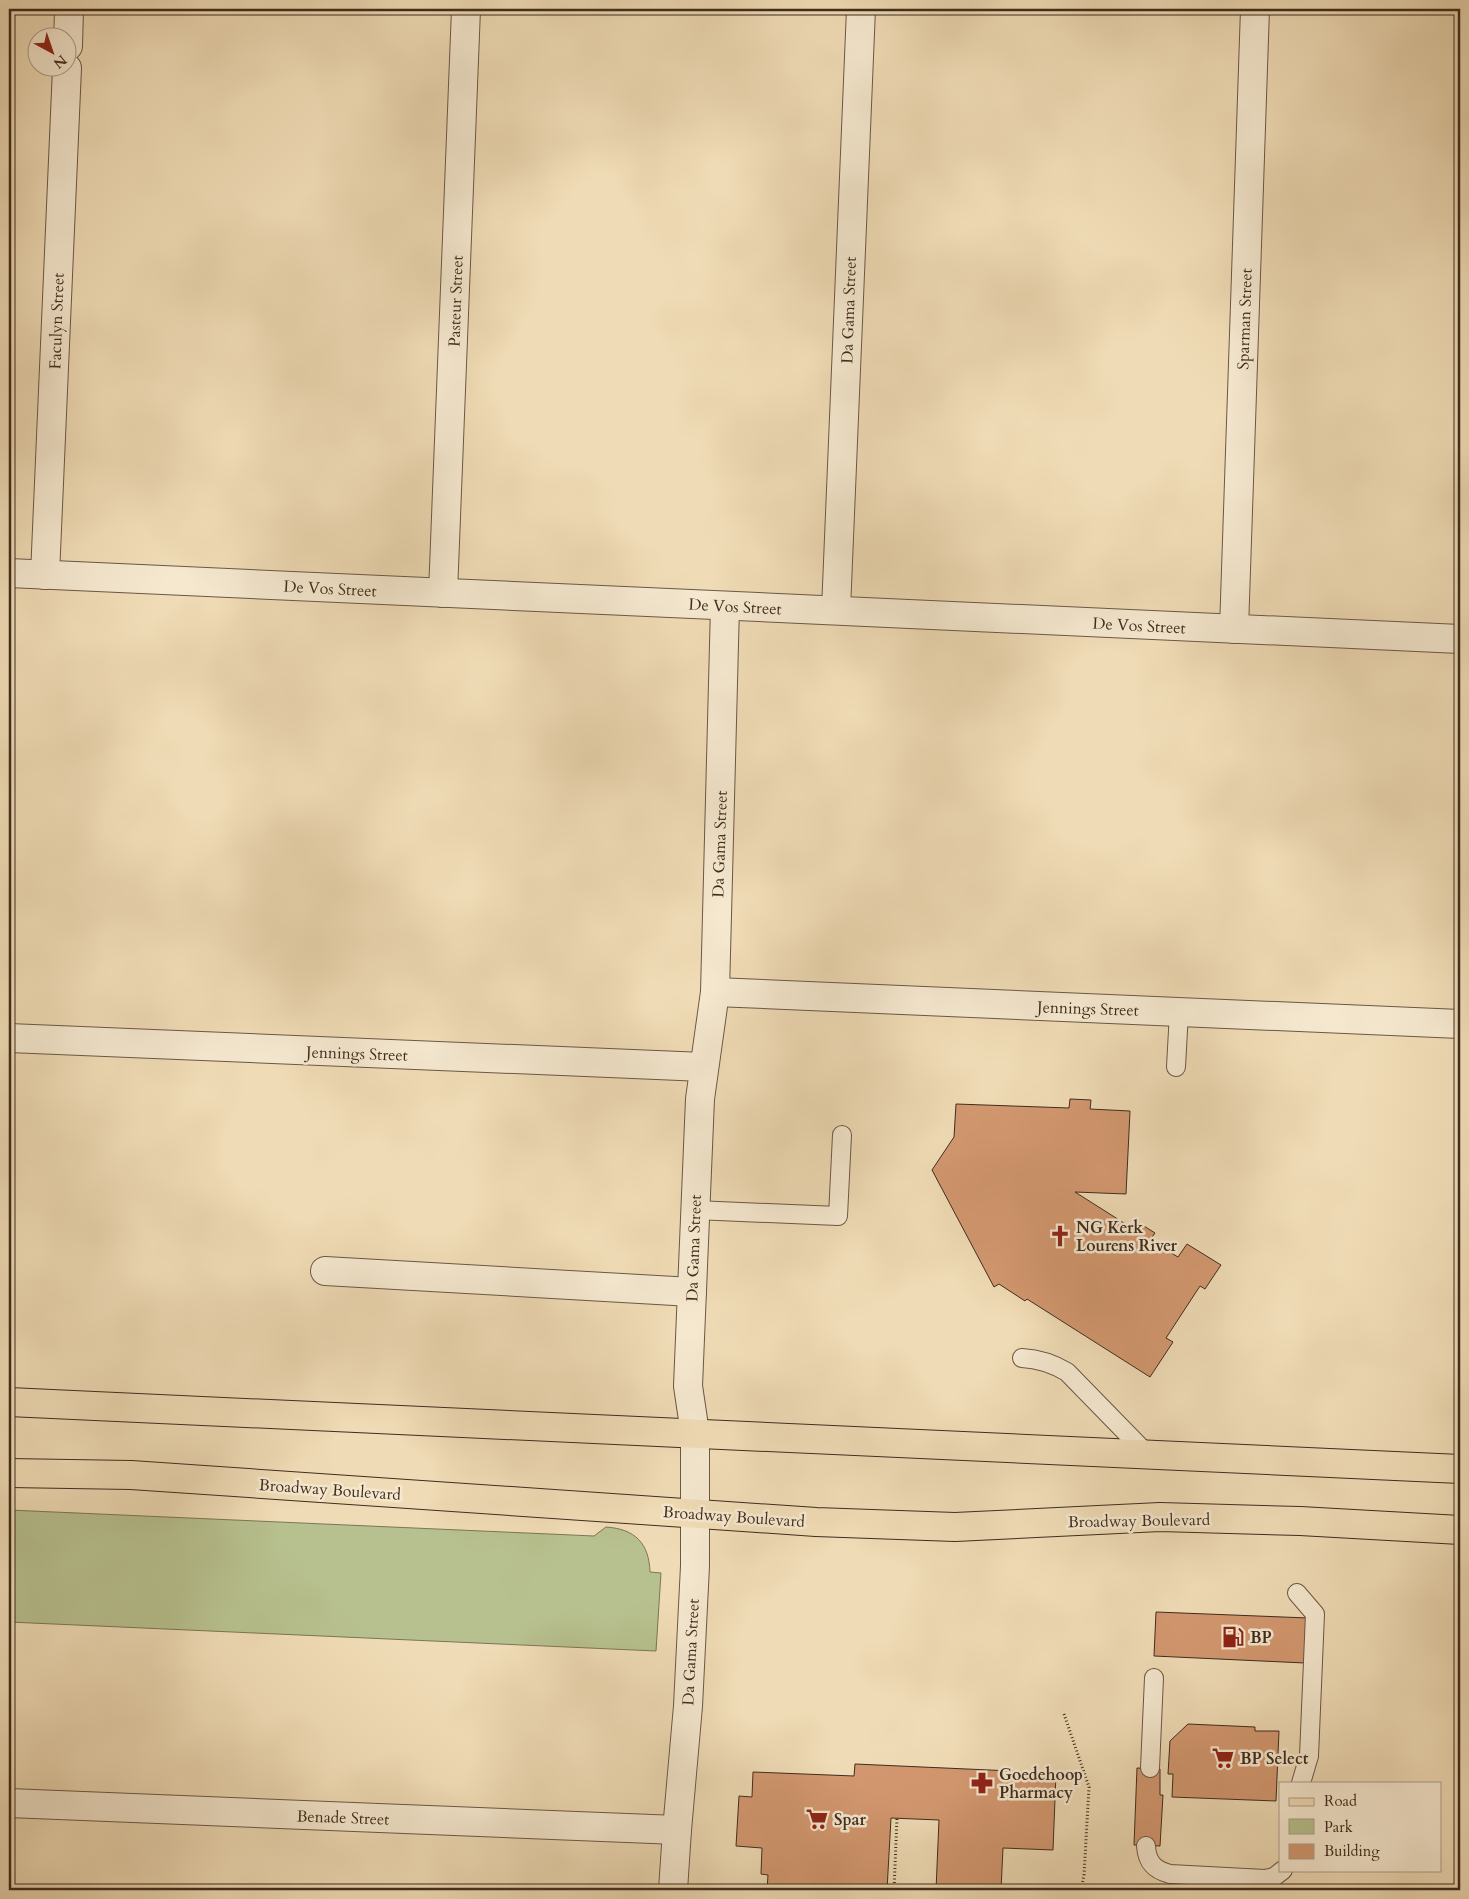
<svg xmlns="http://www.w3.org/2000/svg" width="1469" height="1899" font-family="Cardo,serif">
	<rect width="100%" height="100%" fill="#efdbb5"/>
	<filter id="stains"><feTurbulence type="fractalNoise" baseFrequency=".004" numOctaves="4"/><feColorMatrix values="0 0 0 0 .2 0 0 0 0 .09 0 0 0 0 .02 0 0 0 .5 -.17"/></filter>
	<radialGradient id="worn" r=".72"><stop offset=".6" stop-color="#630" stop-opacity="0"/><stop offset="1" stop-color="#630" stop-opacity=".3"/></radialGradient>
	<g fill="#b7c18f" stroke="#7b7656">
		<path d="M9,1510L594,1536L606,1527C635,1529 649,1543 650,1572L661,1573L656,1651L9,1622Z"/>
		<path d="M1124,1886L1207,1890H1124Z"/>
	</g>
	<g fill="#d39870" stroke="#3f2c1e">
		<path d="M1070,1099L1091,1100L1090,1109L1130,1111L1126,1194L1075,1192L1135,1230L1139,1223L1155,1233L1150,1240L1178,1257L1187,1244L1221,1265L1205,1289L1200,1286L1166,1338L1173,1342L1150,1377L1027,1299L1025,1301L999,1284L994,1287L932,1170L954,1137L956,1104L1069,1108Z"/>
		<path d="M1156,1612L1308,1618L1305,1663L1154,1656Z"/>
		<path d="M1188,1724L1255,1727V1731H1279L1276,1801L1172,1797L1173,1774H1168L1170,1741Z"/>
		<path d="M855,1764L1056,1773L1053,1850L1003,1848L1001,1890H936L939,1820L891,1818L887,1890H767L768,1875L761,1874L762,1848L736,1846L739,1796L752,1797L753,1772L854,1776Z"/>
		<path d="M1137,1768L1160,1769V1795H1163L1160,1846L1134,1845Z"/>
	</g>
	<g fill="none" stroke-linecap="round" stroke-linejoin="round">
		<g stroke="#6b5844" stroke-width="20">
			<g id="lane">
				<path d="M1176,1067L1179,1012"/>
				<path d="M695,1210L838,1216L842,1135"/>
				<path d="M1022,1358C1039,1359 1052,1363 1067,1372L1148,1455"/>
				<path d="M1297,1593L1315,1614L1309,1756L1301,1783"/>
				<path d="M1150,1768L1154,1678"/>
				<path d="M1146,1846C1147,1862 1154,1870 1170,1874L1265,1879L1274,1877L1283,1870"/>
			</g>
		</g>
		<g stroke="#6b5844" stroke-width="30">
			<g id="street">
				<path d="M68,46L69,9"/>
				<path d="M9,573L1460,639"/>
				<path d="M45,575L67,68"/>
				<path d="M443,593L466,9"/>
				<path d="M836,610L861,9"/>
				<path d="M1234,629L1255,9"/>
				<path d="M715,992L1460,1024"/>
				<path d="M9,1038L704,1067"/>
				<path d="M325,1271L692,1292"/>
				<path d="M9,1803L677,1830"/>
				<path d="M673,1890L677,1830L688,1706L695,1566V1433L688,1386L700,1099L715,992L725,606"/>
			</g>
		</g>
		<g stroke="#3f2c1e" stroke-width="30">
			<g id="primary">
				<path d="M9,1402L1460,1469"/>
				<path d="M9,1473L131,1475L816,1522L955,1527L1160,1517L1300,1521L1460,1530"/>
			</g>
		</g>
		<g stroke="#3f2c1e" stroke-width="3" stroke-dasharray="1 2.5" stroke-linecap="butt">
			<path d="M1064,1714L1089,1787L1084,1875L1081,1890"/>
			<path d="M894,1890L897,1818"/>
		</g>
		<use href="#lane" stroke="#f5e8cf" stroke-width="18"/>
		<use href="#street" stroke="#f5e8cf" stroke-width="28"/>
		<use href="#primary" stroke="#efdbb5" stroke-width="28"/>
	</g>
	<defs>
		<g id="church-bare" transform="scale(1.725)"><path d="M-1.2-6h2.4v3.5h3.3v2.4h-3.3V6h-2.4V-.1h-3.3v-2.4h3.3Z" fill="#8f2418" stroke="#f5e8cf" stroke-width="2.5" paint-order="stroke"/></g>
		<g id="fuel-bare" transform="scale(1.725)"><path d="M-5.5-6h7V0h2V4h1.3V-2.5L3-4.5l.8-.8L6-3V5H2.5V1h-1V6h-7ZM-4.2-4.7v3.2H.2V-4.7Z" fill="#8f2418" stroke="#f5e8cf" stroke-width="2.5" paint-order="stroke"/></g>
		<g id="supermarket-bare" transform="scale(1.725)"><path d="M-6-5.5h2.5l.6 2H6L4.5 2H-2.5L-4.4-4H-6ZM-1.5 3.2a1.3 1.3 0 1 0 .1 0ZM3 3.2a1.3 1.3 0 1 0 .1 0Z" fill="#8f2418" stroke="#f5e8cf" stroke-width="2.5" paint-order="stroke"/></g>
		<g id="pharmacy-bare" transform="scale(1.725)"><path d="M-2-6h4v4h4v4h-4v4h-4v-4h-4v-4h4Z" fill="#8f2418" stroke="#f5e8cf" stroke-width="2.5" paint-order="stroke"/></g>
	</defs>
	<g fill-rule="evenodd">
		<use href="#church-bare" x="1060" y="1236"/>
		<use href="#fuel-bare" x="1233" y="1637"/>
		<use href="#supermarket-bare" x="1223" y="1758"/>
		<use href="#pharmacy-bare" x="982" y="1783"/>
		<use href="#supermarket-bare" x="817" y="1819"/>
	</g>
	<g text-anchor="middle" stroke-width="5" stroke-linejoin="round" paint-order="stroke">
		<g font-size="16" fill="#3f2c1e" stroke="#f5e8cf">
			<text transform="translate(455 301) rotate(-88)" y="6">Pasteur Street</text>
			<text transform="translate(848 310) rotate(-88)" y="6">Da Gama Street</text>
			<text transform="translate(1244 319) rotate(-88)" y="6">Sparman Street</text>
			<text transform="translate(56 321) rotate(-88)" y="6">Faculyn Street</text>
			<text transform="translate(330 588) rotate(3)" y="6">De Vos Street</text>
			<text transform="translate(735 606) rotate(3)" y="6">De Vos Street</text>
			<text transform="translate(1139 625) rotate(3)" y="6">De Vos Street</text>
			<text transform="translate(719 844) rotate(-88)" y="6">Da Gama Street</text>
			<text transform="translate(1088 1008) rotate(2)" y="6">Jennings Street</text>
			<text transform="translate(357 1053) rotate(2)" y="6">Jennings Street</text>
			<text transform="translate(693 1248) rotate(-88)" y="6">Da Gama Street</text>
			<text transform="translate(330 1489) rotate(4)" y="6">Broadway Boulevard</text>
			<text transform="translate(734 1516) rotate(4)" y="6">Broadway Boulevard</text>
			<text transform="translate(1139 1520) rotate(-1)" y="6">Broadway Boulevard</text>
			<text transform="translate(690 1652) rotate(-87)" y="6">Da Gama Street</text>
			<text transform="translate(343 1817) rotate(2)" y="6">Benade Street</text>
		</g>
		<g font-size="16" font-weight="bold" fill="#3f2c1e" stroke="#f5e8cf" text-anchor="start">
			<text x="1076" y="1233">NG Kerk<tspan x="1076" dy="18">Lourens River</tspan></text>
			<text x="1250" y="1643">BP</text>
			<text x="1240" y="1764">BP Select</text>
			<text x="999" y="1780">Goedehoop<tspan x="999" dy="18">Pharmacy</tspan></text>
			<text x="834" y="1825">Spar</text>
		</g>
	</g>
	<rect width="1469" height="1899" fill="none" stroke="#efdbb5" stroke-width="30"/>
	<rect x="10" y="10" width="1449" height="1879" fill="none" stroke="#3f2c1e" stroke-width="2.5"/>
	<rect x="15" y="15" width="1439" height="1869" fill="none" stroke="#3f2c1e"/>
	<rect x="1279" y="1782" width="162" height="90" fill="#f5e8cf" stroke="#ac9d88"/>
	<rect x="1289" y="1798" width="25" height="8" fill="#efdbb5" stroke="#ac9d88"/>
	<text x="1324" y="1806" font-size="15" fill="#3f2c1e">Road</text>
	<rect x="1289" y="1819" width="25" height="15" fill="#b7c18f" stroke="#ac9d88"/>
	<text x="1324" y="1832" font-size="15" fill="#3f2c1e">Park</text>
	<rect x="1289" y="1844" width="25" height="15" fill="#d39870" stroke="#ac9d88"/>
	<text x="1324" y="1856" font-size="15" fill="#3f2c1e">Building</text>
	<g transform="translate(52 52) rotate(140)"><circle r="24" fill="#f5e8cf" stroke="#ac9d88"/>
	<path d="M0-4L9 19L0 12L-9 19Z" fill="#8f2418"/>
	<text y="-8" font-size="14" font-weight="bold" text-anchor="middle" fill="#3f2c1e">N</text>
	</g>
	<rect width="100%" height="100%" filter="url(#stains)"/>
	<rect width="100%" height="100%" fill="url(#worn)"/>
</svg>
